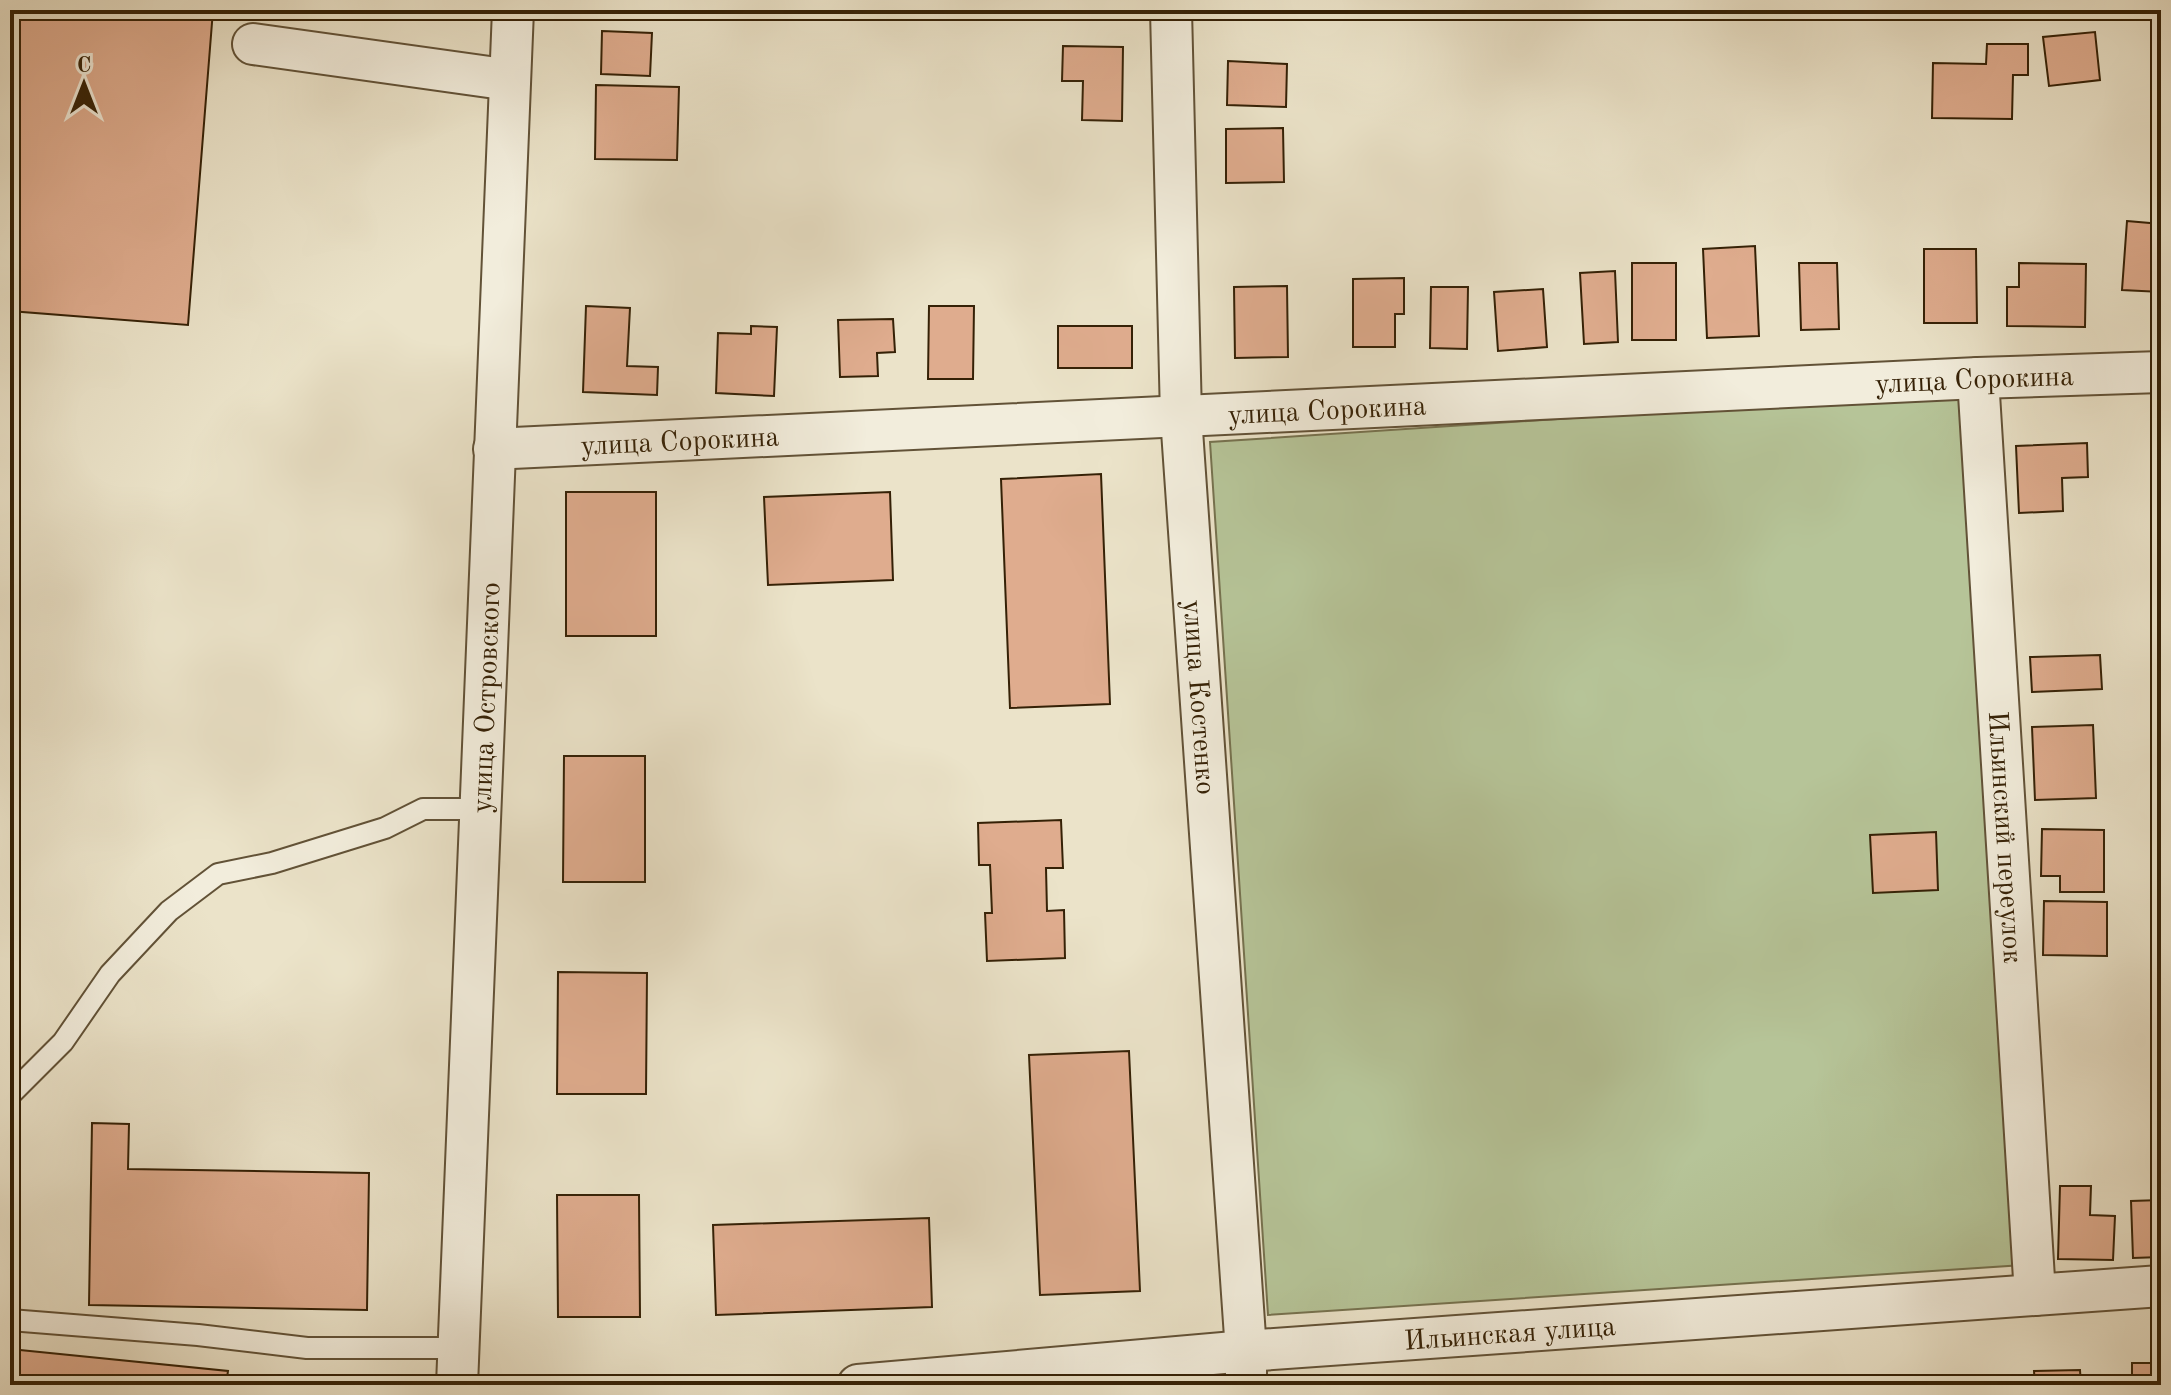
<svg xmlns="http://www.w3.org/2000/svg" width="2171" height="1395" font-family="'Old Standard TT',serif">
	<rect width="100%" height="100%" fill="#ebe3c9"/>
	<filter id="stains"><feTurbulence type="fractalNoise" baseFrequency=".0025" numOctaves="4"/><feColorMatrix values="0 0 0 0 .2 0 0 0 0 .09 0 0 0 0 .02 0 0 0 .5 -.17"/></filter>
	<radialGradient id="worn" r=".72"><stop offset=".6" stop-color="#630" stop-opacity="0"/><stop offset="1" stop-color="#630" stop-opacity=".3"/></radialGradient>
	<path fill="#b6c498" stroke="#76724f" stroke-width="2" d="M1965,392L2023,1265L1268,1315L1210,442Z"/>
	<g fill="#dfac8e" stroke="#352106" stroke-width="2">
		<path d="M10,10H213L188,325L10,311Z"/>
		<path d="M1209,10H1268V16L1209,15Z"/>
		<path d="M602,31L652,33L650,76L601,74Z"/>
		<path d="M2095,32L2100,80L2049,86L2043,37Z"/>
		<path d="M1987,44H2028V75H2013L2012,119L1932,118L1933,63L1986,64Z"/>
		<path d="M1063,46L1123,47L1122,121L1082,120L1083,81H1062Z"/>
		<path d="M1228,61L1287,64L1286,107L1227,105Z"/>
		<path d="M596,85L679,87L677,160L595,159Z"/>
		<path d="M1283,128L1284,182L1226,183V129Z"/>
		<path d="M2127,221L2161,224V292L2122,290Z"/>
		<path d="M1755,246L1759,336L1707,338L1703,249Z"/>
		<path d="M1924,249H1976L1977,323H1924Z"/>
		<rect x="1632" y="263" width="44" height="77"/>
		<path d="M1799,263H1837L1839,329L1801,330Z"/>
		<path d="M2019,263L2086,264L2085,327L2007,326V287H2019Z"/>
		<path d="M1615,271L1618,342L1584,344L1580,273Z"/>
		<path d="M1404,278V314H1395V347H1353V279Z"/>
		<path d="M1287,286L1288,357L1235,358L1234,287Z"/>
		<path d="M1431,287H1468L1467,349L1430,348Z"/>
		<path d="M1543,289L1547,347L1498,351L1494,292Z"/>
		<path d="M586,306L630,308L627,366L658,367L657,395L583,392Z"/>
		<path d="M929,306H974L973,379H928Z"/>
		<path d="M893,319L895,352L877,353L878,376L840,377L838,320Z"/>
		<path d="M751,326L777,327L774,396L716,393L718,333L751,334Z"/>
		<rect x="1058" y="326" width="74" height="42"/>
		<path d="M2087,443L2088,477L2062,478L2063,511L2019,513L2016,446Z"/>
		<path d="M1101,474L1110,704L1010,708L1001,479Z"/>
		<rect x="566" y="492" width="90" height="144"/>
		<path d="M890,492L893,580L768,585L764,497Z"/>
		<path d="M2100,655L2102,689L2032,692L2030,657Z"/>
		<path d="M2093,725L2096,798L2035,800L2032,727Z"/>
		<path d="M564,756H645V882H563Z"/>
		<path d="M1061,820L1063,868H1046L1047,911L1064,910L1065,958L987,961L985,913H992L990,865H979L978,823Z"/>
		<path d="M2042,829L2104,830V892H2060V876H2041Z"/>
		<path d="M1936,832L1938,890L1873,893L1870,835Z"/>
		<path d="M2044,901L2107,902V956L2043,955Z"/>
		<path d="M558,972L647,973L646,1094H557Z"/>
		<path d="M1129,1051L1140,1291L1040,1295L1029,1055Z"/>
		<path d="M92,1123L129,1124L128,1169L369,1173L367,1310L89,1305Z"/>
		<path d="M2060,1186H2091L2090,1215L2115,1216L2113,1260L2058,1259Z"/>
		<path d="M557,1195H639L640,1317H558Z"/>
		<path d="M2161,1200V1257L2133,1258L2131,1201Z"/>
		<path d="M929,1218L932,1307L716,1315L713,1225Z"/>
		<path d="M10,1349L228,1371L226,1385H10Z"/>
		<rect x="2132" y="1363" width="29" height="22"/>
		<path d="M2080,1370L2081,1385H2035L2034,1371Z"/>
		<path d="M2020,1375V1385H1984L1983,1377Z"/>
		<path d="M1948,1376V1385H1890V1377Z"/>
	</g>
	<g fill="none" stroke-linecap="round" stroke-linejoin="round">
		<g stroke="#625237" stroke-width="24">
			<g id="lane">
				<path d="M10,1095L63,1042L110,974L169,911L218,874L272,863L385,828L423,809H480"/>
				<path d="M10,1320L198,1335L307,1348H459"/>
			</g>
		</g>
		<g stroke="#625237" stroke-width="44">
			<g id="street">
				<path id="s1" d="M1171,10L1181,416L1246,1351V1385"/>
				<path d="M253,44L510,80"/>
				<path id="s2" d="M1978,378L2035,1295"/>
				<path id="s3" d="M494,449L1978,378L2161,372"/>
				<path id="s4" d="M457,1385L513,10"/>
				<path id="s5" d="M858,1385L1246,1351L2161,1286"/>
			</g>
		</g>
		<use href="#lane" stroke="#f2eddc" stroke-width="20"/>
		<use href="#street" stroke="#f2eddc" stroke-width="40"/>
	</g>
	<g text-anchor="middle" stroke-width="6" stroke-linejoin="round" paint-order="stroke">
		<g font-size="28" fill="#352106" stroke="#f2eddc">
			<text dy="10" stroke="none"><textPath href="#s3" startOffset="1482">улица Сорокина</textPath></text>
			<text dy="10" stroke="none"><textPath href="#s3" startOffset="834">улица Сорокина</textPath></text>
			<text dy="10" stroke="none"><textPath href="#s3" startOffset="186">улица Сорокина</textPath></text>
			<text dy="10" stroke="none"><textPath href="#s4" startOffset="688">улица Островского</textPath></text>
			<text dy="10" stroke="none"><textPath href="#s1" startOffset="688">улица Костенко</textPath></text>
			<text dy="10" stroke="none"><textPath href="#s2" startOffset="460">Ильинский переулок</textPath></text>
			<text dy="10" stroke="none"><textPath href="#s5" startOffset="654">Ильинская улица</textPath></text>
		</g>
	</g>
	<rect width="2171" height="1395" fill="none" stroke="#ebe3c9" stroke-width="40"/>
	<rect x="12" y="12" width="2147" height="1371" fill="none" stroke="#352106" stroke-width="4"/>
	<rect x="20" y="20" width="2131" height="1355" fill="none" stroke="#352106" stroke-width="2"/>
	<g transform="translate(84 84)" stroke="#f2eddc" stroke-width="6" paint-order="stroke">
	<path d="M0-6L14 30L0 20L-14 30Z" fill="#352106"/>
	<text y="-12" font-size="22" font-weight="bold" text-anchor="middle" fill="#352106">С</text>
	</g>
	<rect width="100%" height="100%" filter="url(#stains)"/>
	<rect width="100%" height="100%" fill="url(#worn)"/>
</svg>
